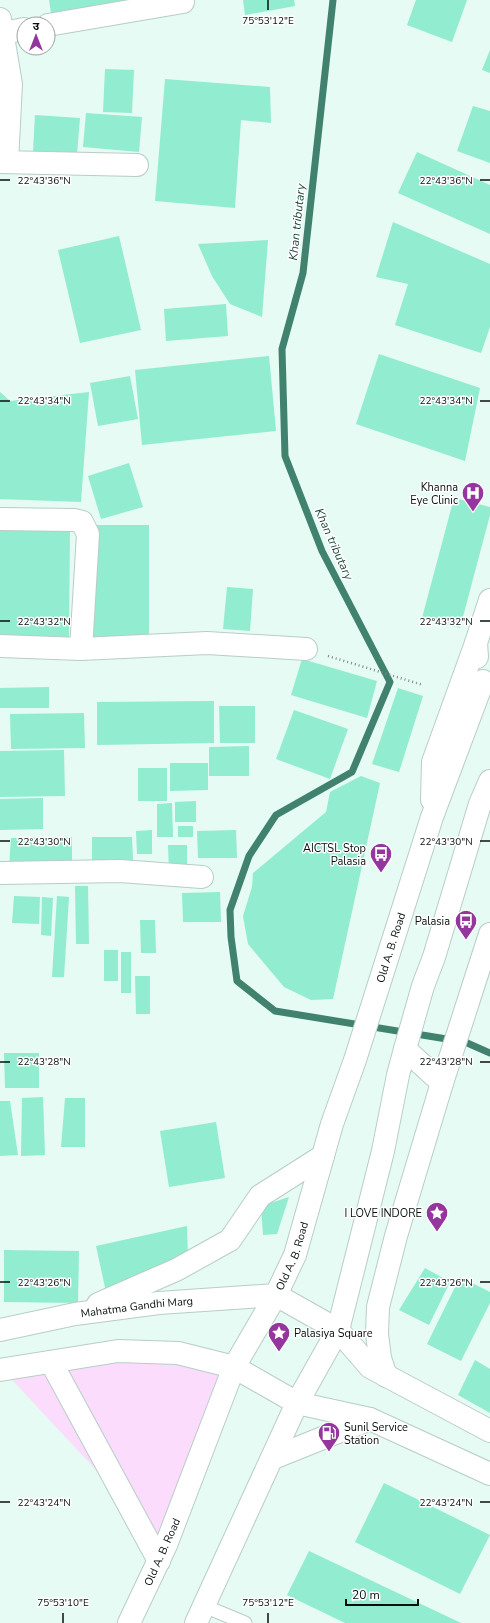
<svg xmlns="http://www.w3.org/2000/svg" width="490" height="1623" font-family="'Nunito Sans','Noto Sans Devanagari',sans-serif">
	<rect width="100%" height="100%" fill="#e5fbf3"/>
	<path fill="#fbdcfd" d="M118,1351L234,1367L166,1545L2,1369Z"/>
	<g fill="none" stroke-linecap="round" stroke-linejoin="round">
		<path stroke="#41826f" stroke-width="7" d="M333,0L303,273L282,349L285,456L322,551L390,682L352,772L276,815L249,856L230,910L231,937L237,981L275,1011L465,1042L490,1053"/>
	</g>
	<g fill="#92eccf">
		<path d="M49,0H174L52,20Z"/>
		<path d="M243,0H294L295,6L245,15Z"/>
		<path d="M416,0H467L452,42L407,25Z"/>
		<path d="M490,50V73L482,70Z"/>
		<path d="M105,69L134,70L132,113L103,112Z"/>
		<path d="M165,79L270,87L271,123L241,120L235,208L155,201Z"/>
		<path d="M473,106L490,111V163L457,151Z"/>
		<path d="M86,113L142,117L139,152L83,147Z"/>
		<path d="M35,115L80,118L77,154L33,151Z"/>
		<path d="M417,152L490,185V234L398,193Z"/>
		<path d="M393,222L490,264V327L481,353L395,325L408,284L376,277Z"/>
		<path d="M119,236L141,330L80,343L58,250Z"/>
		<path d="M268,240L262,317L230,304L212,276L198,244Z"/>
		<path d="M226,304L228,336L166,341L164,309Z"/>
		<path d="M379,354L480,388L465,461L356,424Z"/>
		<path d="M269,356L276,431L142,445L135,370Z"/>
		<path d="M130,376L138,419L98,426L90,383Z"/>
		<path d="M0,392L10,401L89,392L81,502L0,499Z"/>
		<path d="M129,463L143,507L101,519L88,476Z"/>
		<path d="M454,498L490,507V515L460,628L422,618Z"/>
		<path d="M92,525H149V639H91Z"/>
		<path d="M0,529H70L69,638H0Z"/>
		<path d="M227,587L253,589L250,631L223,629Z"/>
		<path d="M302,659L377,681L367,718L291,695Z"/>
		<path d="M49,687V708H0V688Z"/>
		<path d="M398,688L423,696L399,772L372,764Z"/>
		<path d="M214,701V743L97,745V702Z"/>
		<path d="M219,706H255V743H220Z"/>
		<path d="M294,710L348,729L330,779L276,759Z"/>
		<path d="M84,713L85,748L11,749L10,714Z"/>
		<path d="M249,746V776H209V747Z"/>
		<path d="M64,750L65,796L0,797V751Z"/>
		<path d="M170,763H208V790L170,791Z"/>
		<rect x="138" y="768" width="29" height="33"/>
		<path d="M361,776L380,783L333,999L311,1000L284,987L248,944L243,916L252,887L253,873L326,812L330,792Z"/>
		<path d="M43,798V829L0,830V799Z"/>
		<path d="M196,801V822H175V802Z"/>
		<path d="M172,803L173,837H157V804Z"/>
		<rect x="178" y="826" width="15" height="11"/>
		<path d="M152,830V854H137L136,831Z"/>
		<path d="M236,830L237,858H198L197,831Z"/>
		<path d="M72,837V866L9,868L11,838Z"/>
		<path d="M92,837H132L133,860H92Z"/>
		<path d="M168,845H187V871H169Z"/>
		<path d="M75,886H88L89,944H76Z"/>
		<path d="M220,892L221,922H183L182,893Z"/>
		<path d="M14,896L40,897L39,924L12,923Z"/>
		<path d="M57,896L69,897L64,977H52Z"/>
		<path d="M42,897L53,898L51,936L41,935Z"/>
		<path d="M140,920H155L156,953H141Z"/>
		<rect x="104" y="950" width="14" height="31"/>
		<rect x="121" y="952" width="10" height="41"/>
		<path d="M135,976H150V1014H136Z"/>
		<path d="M4,1053H39V1088H5Z"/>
		<path d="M43,1097L45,1155L21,1156L22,1098Z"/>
		<path d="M65,1098H85V1147H61Z"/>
		<path d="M0,1101H10L18,1155L0,1156Z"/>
		<path d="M216,1122L225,1178L169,1187L160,1131Z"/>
		<path d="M289,1197L277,1234L263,1235L261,1206Z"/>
		<path d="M187,1226L188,1259L106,1292L96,1246Z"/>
		<path d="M4,1250L79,1251L78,1303L4,1302Z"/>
		<path d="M425,1268L450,1282L429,1325L399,1310Z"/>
		<path d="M460,1277L490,1292V1303L461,1361L427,1344Z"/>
		<path d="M475,1360L490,1369V1413L458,1395Z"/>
		<path d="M384,1483L490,1535L460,1594L355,1542Z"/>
		<path d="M309,1551L461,1623H345L287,1595Z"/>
	</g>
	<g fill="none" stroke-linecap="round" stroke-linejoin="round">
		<g stroke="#b8cdc5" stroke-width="15">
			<path id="lane" d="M204,1606L245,1623"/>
		</g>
		<g stroke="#b8cdc5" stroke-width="24">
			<g id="street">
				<path d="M0,19L11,84L7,162"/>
				<path d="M48,25L183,2"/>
				<path d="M3,33L24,29"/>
				<path d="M0,162L137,165"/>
				<path d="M0,519L74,520L82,522L88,534L81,649"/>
				<path d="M0,646L81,649L207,643L306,649"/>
				<path d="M0,873L120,871L202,877"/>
			</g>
		</g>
		<g stroke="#b8cdc5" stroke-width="24">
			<g id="secondary">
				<path d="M477,657L476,643L490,600"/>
				<path d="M490,781L480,804L434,957L423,986L405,1049L398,1075L383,1151L338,1330L297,1403L234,1367L276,1295L338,1330L370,1367L490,1431"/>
				<path d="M432,800L433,762L476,643"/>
				<path d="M405,1049L442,1083"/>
				<path d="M98,1304L176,1270L230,1240L260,1196L323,1156"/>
				<path id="s1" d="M0,1330L75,1314L159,1303L276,1295L295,1255L332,1124L355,1060L432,817L483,681"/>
				<path d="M51,1362L159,1561"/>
				<path d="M0,1370L118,1351L178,1353L234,1367L166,1545L129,1623"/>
				<path d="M386,1376L380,1358L377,1334L378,1307L396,1236L442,1083L490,934"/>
				<path d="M273,1458L370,1419"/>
				<path d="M196,1623L297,1403L370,1419L490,1474"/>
			</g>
		</g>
		<path stroke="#7b8a85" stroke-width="2.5" stroke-dasharray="1 3" stroke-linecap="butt" d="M328,656L423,685"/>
		<use href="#lane" stroke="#fff" stroke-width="13"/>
		<use href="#street" stroke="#fff" stroke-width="22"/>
		<use href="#secondary" stroke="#fff" stroke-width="22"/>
	</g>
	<path fill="none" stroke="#080f0d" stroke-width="1.5" d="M268,0V10M0,180H10M480,180H490M0,401H10M480,401H490M0,621H10M480,621H490M0,841H10M480,841H490M0,1062H10M480,1062H490M0,1282H10M480,1282H490M0,1502H10M480,1502H490M63,1613V1623M268,1613V1623"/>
	<defs>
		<g id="hospital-pin" transform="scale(1.15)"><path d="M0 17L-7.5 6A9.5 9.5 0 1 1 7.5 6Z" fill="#95369e" stroke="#fff"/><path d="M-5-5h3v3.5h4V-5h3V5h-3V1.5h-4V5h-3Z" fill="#fff"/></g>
		<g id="bus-pin" transform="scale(1.15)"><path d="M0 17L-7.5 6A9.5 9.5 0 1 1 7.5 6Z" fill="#95369e" stroke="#fff"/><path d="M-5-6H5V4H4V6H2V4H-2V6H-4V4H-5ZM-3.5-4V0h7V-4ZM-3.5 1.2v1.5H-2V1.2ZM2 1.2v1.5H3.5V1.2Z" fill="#fff"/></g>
		<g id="sight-pin" transform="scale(1.15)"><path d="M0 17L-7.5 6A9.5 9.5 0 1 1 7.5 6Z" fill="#95369e" stroke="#fff"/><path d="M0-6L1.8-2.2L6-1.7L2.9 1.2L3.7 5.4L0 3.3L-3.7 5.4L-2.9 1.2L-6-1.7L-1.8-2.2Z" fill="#fff"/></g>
		<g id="fuel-pin" transform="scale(1.15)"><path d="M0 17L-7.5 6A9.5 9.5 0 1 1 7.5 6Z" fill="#95369e" stroke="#fff"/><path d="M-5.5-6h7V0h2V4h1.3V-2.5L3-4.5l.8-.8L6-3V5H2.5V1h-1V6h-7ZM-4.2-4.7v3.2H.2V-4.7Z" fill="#fff"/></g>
	</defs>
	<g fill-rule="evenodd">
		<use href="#hospital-pin" x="473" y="493"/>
		<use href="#bus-pin" x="381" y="854"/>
		<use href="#bus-pin" x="466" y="921"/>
		<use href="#sight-pin" x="437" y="1213"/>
		<use href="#sight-pin" x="279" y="1333"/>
		<use href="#fuel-pin" x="329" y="1433"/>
	</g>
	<g text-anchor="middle" stroke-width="3" stroke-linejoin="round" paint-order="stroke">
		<g font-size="11" fill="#080f0d" stroke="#fff" text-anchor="end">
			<text x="458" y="491">Khanna<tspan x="458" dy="13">Eye Clinic</tspan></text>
			<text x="366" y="852">AICTSL Stop<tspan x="366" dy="13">Palasia</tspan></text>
			<text x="450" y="925">Palasia</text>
			<text x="422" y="1217">I LOVE INDORE</text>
			<text x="294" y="1337" text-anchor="start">Palasiya Square</text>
			<text x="344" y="1431" text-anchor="start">Sunil Service<tspan x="344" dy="13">Station</tspan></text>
		</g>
		<g font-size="11" fill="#080f0d" stroke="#fff">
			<text dy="4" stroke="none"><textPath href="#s1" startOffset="645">Old A. B. Road</textPath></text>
			<text dy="4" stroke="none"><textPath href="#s1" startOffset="321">Old A. B. Road</textPath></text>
			<text dy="4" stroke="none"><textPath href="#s1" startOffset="139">Mahatma Gandhi Marg</textPath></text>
			<text transform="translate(162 1552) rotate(-66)" y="4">Old A. B. Road</text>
		</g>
		<g font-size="12" font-style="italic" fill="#1d4539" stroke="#fff">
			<text transform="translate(297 222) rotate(-84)" y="4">Khan tributary</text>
			<text transform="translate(334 544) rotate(66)" y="4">Khan tributary</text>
		</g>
	</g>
	<g font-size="10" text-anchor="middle" fill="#080f0d" stroke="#fff" stroke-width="3" stroke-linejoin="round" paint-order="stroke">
		<text x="268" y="24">75°53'12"E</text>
		<text x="44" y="184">22°43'36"N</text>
		<text x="446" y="184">22°43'36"N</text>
		<text x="44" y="404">22°43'34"N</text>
		<text x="446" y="404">22°43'34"N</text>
		<text x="44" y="625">22°43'32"N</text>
		<text x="446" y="625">22°43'32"N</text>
		<text x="44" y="845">22°43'30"N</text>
		<text x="446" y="845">22°43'30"N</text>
		<text x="44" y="1065">22°43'28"N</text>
		<text x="446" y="1065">22°43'28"N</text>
		<text x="44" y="1286">22°43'26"N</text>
		<text x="446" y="1286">22°43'26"N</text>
		<text x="44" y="1506">22°43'24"N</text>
		<text x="446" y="1506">22°43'24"N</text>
		<text x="63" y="1606">75°53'10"E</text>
		<text x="268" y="1606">75°53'12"E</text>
	</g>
	<g transform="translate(36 36)"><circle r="19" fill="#ffffff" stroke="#9c9f9e"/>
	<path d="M0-3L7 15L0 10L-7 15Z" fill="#95369e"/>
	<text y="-6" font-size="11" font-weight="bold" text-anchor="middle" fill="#080f0d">उ</text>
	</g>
	<path d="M346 1599v6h72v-6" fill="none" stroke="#080f0d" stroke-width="2"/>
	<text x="352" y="1599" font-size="12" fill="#080f0d" stroke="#ffffff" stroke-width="3" paint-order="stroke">20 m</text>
</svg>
